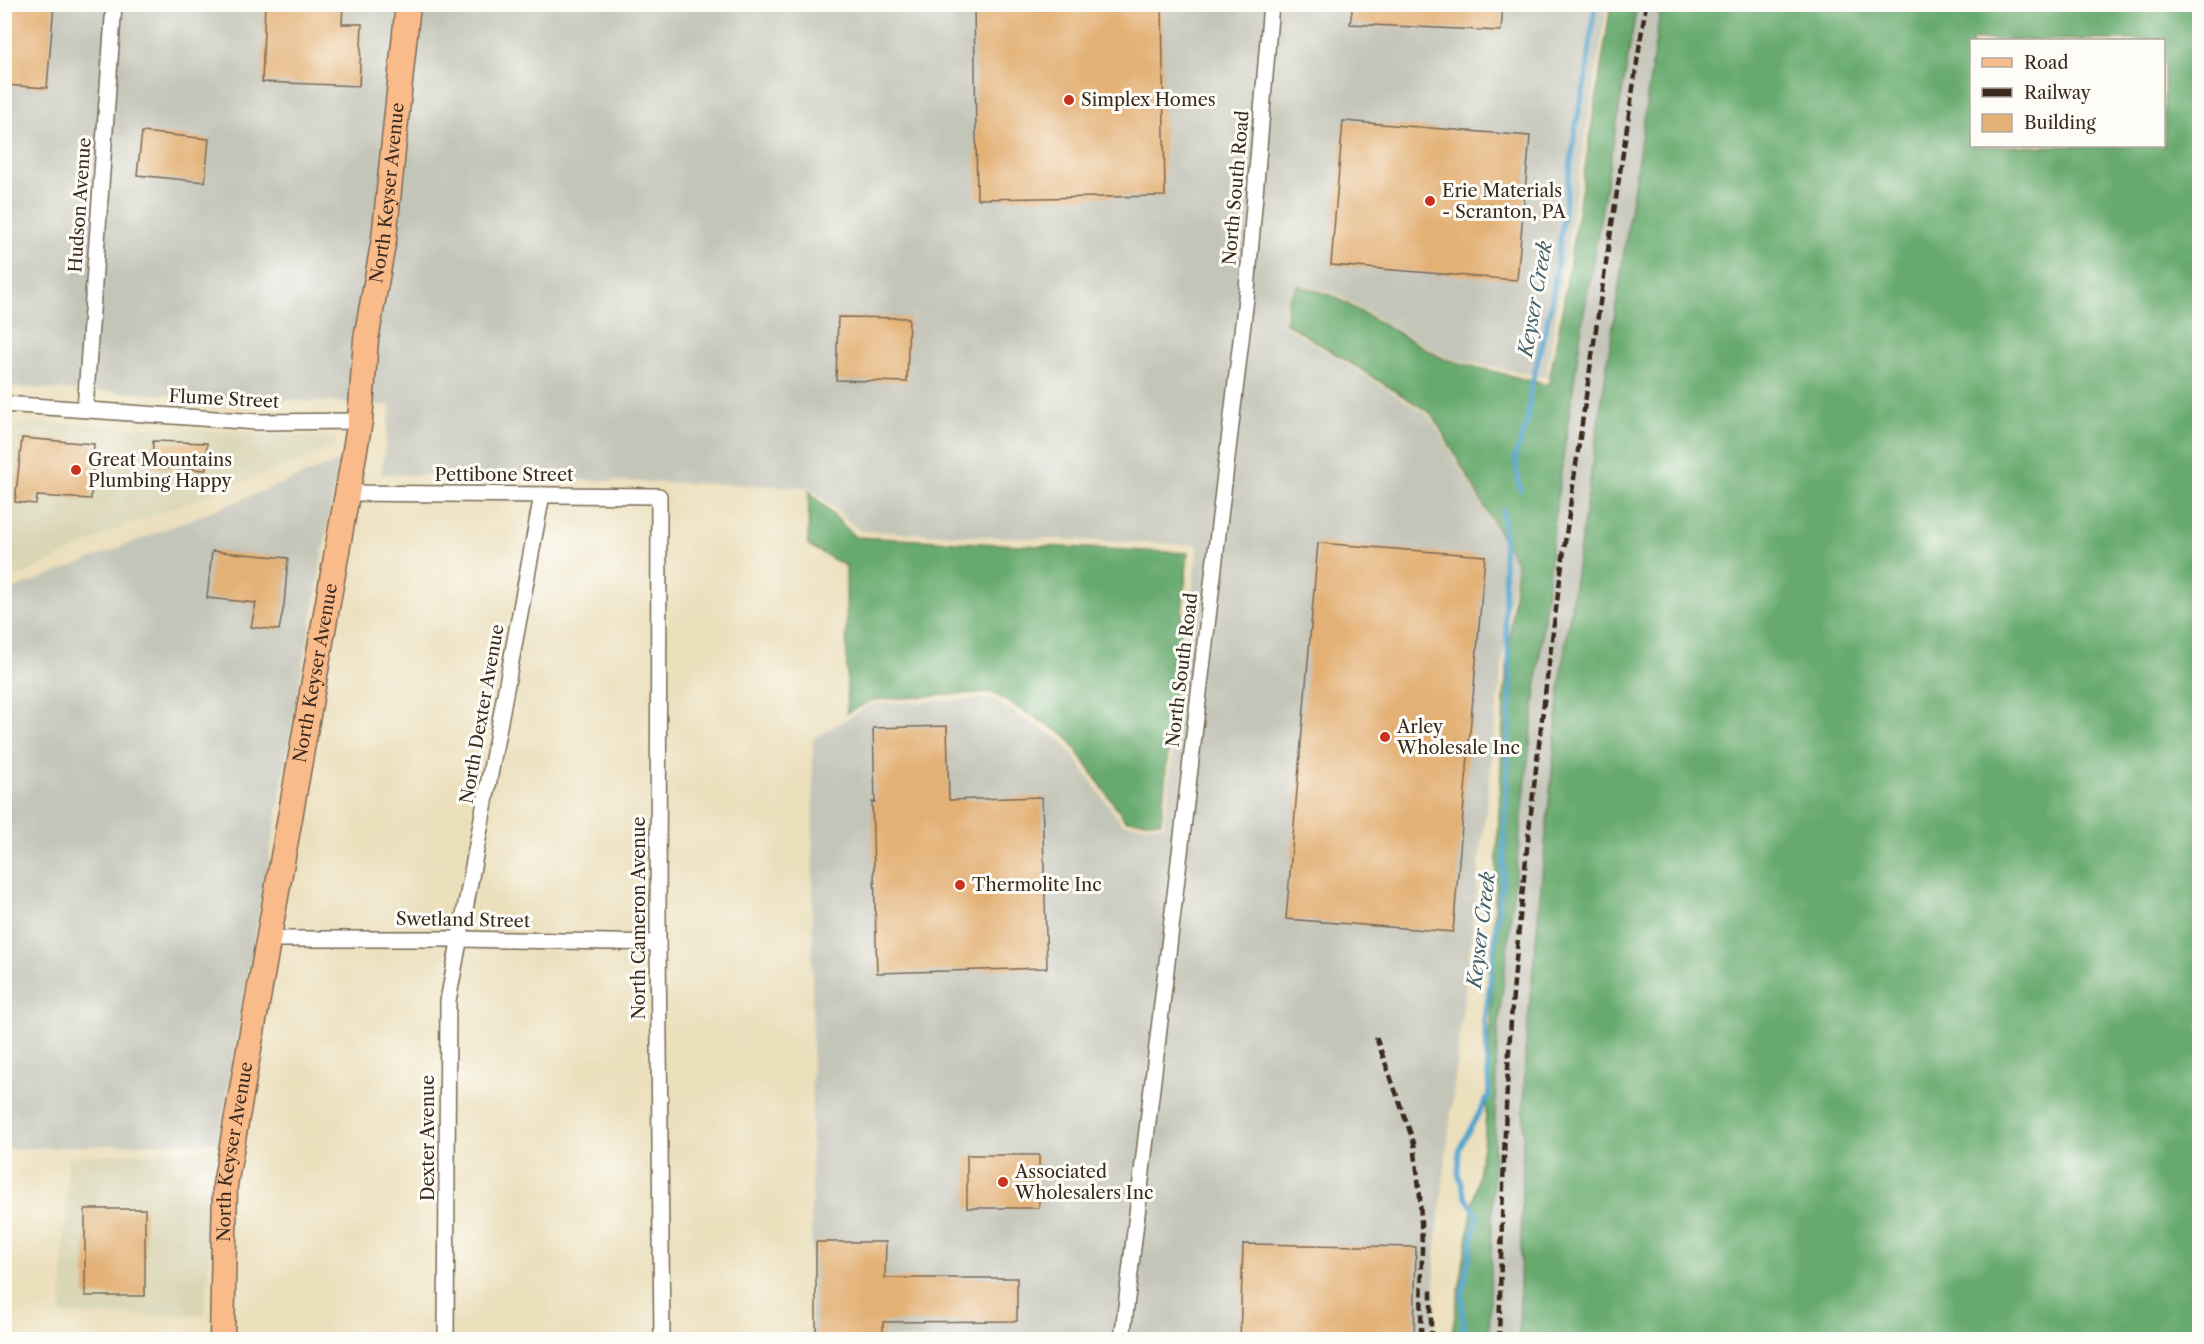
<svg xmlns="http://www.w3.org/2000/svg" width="2204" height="1344" font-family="'Libre Caslon Text',serif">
	<rect width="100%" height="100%" fill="#fdfcf7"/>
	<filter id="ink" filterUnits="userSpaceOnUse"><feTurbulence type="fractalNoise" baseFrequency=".0167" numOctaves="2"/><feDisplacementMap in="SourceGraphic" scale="12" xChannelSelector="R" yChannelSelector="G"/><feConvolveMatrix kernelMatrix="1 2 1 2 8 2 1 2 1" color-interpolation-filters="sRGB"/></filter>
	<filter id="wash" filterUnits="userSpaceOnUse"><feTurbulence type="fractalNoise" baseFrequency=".008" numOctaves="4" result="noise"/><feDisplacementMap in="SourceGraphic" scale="24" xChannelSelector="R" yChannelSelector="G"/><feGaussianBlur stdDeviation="1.35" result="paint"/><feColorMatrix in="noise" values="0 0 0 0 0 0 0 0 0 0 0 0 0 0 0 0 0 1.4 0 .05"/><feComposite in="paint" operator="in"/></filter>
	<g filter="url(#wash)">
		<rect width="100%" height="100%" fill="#ebdfbc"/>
		<g fill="#d9d5b5">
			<path d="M43,423L338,437L333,448L119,528L5,583V426Z"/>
			<path d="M216,1149L204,1316L61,1315L68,1157Z"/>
		</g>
		<g fill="#c4c5b9">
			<path d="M5,5H1607L1546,377L1447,358L1335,294L1297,283L1286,300L1284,325L1430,416L1516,564L1508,614L1435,1253V1339H811L813,739L872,704L991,699L1063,742L1122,824L1164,826L1198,545L860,531L810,487L381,474L391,405L5,387Z"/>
			<path d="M1637,5H1661L1562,667L1525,1048L1519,1339L1489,1340L1497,1041L1556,507L1583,319Z"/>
			<path d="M339,461L219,1141L5,1149L4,593Z"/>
		</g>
		<g fill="#68aa6e" stroke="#526a46" stroke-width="1.5" fill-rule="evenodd">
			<path d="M1611,5H1637L1583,319L1556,507L1529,753L1497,1041L1489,1339H1451L1485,1132L1504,699L1517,564L1432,414L1286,323L1288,300L1298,285L1333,296L1444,359L1548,385L1559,329Z"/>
			<path d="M1661,5H2199V1339H1519L1525,1053L1562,667ZM1972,40H2164V146H1972Z"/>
			<path d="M809,491L855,537L1188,553L1161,822L1125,820L1066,735L991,692L873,700L847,713L846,566L808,545Z"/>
		</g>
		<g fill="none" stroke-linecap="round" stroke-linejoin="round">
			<g stroke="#50a3cc" stroke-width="5">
				<path d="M1520,490L1515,457L1527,423L1531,388L1551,306L1576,125L1586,78L1595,4"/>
				<path d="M1464,1340L1462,1296L1477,1215L1465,1196L1458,1173L1459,1149L1489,1095L1485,1021L1503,874L1511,686L1505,613L1503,510"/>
			</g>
		</g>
		<g id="blocks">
			<g fill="#e3b075">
				<path d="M4,4H54L47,88L4,85Z"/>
				<path d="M265,4L343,5L342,24H362L359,86L262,82Z"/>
				<path d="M974,4H1162L1165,196L977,199Z"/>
				<path d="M1353,4H1503L1501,31L1350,24Z"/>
				<path d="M1343,121L1530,136L1517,280L1331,265Z"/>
				<path d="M142,132L209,139L205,182L137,175Z"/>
				<path d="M838,317L909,318L907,382L836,380Z"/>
				<path d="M22,438L94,444L91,499L37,496L36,504L15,502Z"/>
				<path d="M153,441L207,443L206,470L152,467Z"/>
				<path d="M1318,543L1485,556L1453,932L1286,919Z"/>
				<path d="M212,551L288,558L284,605L279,630L251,627L256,603L207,598Z"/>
				<path d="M947,726L949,800L1042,797L1047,968L877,973L872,802H875L873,728Z"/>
				<rect x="967" y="1155" width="72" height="53"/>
				<rect x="85" y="1209" width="60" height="87"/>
				<path d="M816,1242H886L885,1278H1017V1321L883,1322V1340H816Z"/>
				<path d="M1243,1244L1416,1247L1414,1340H1240Z"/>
			</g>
		</g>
	</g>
	<g filter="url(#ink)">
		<use href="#blocks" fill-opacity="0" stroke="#796955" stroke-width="1.5"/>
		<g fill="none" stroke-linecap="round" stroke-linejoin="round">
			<g stroke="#796955" stroke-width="18">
				<g id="street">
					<path d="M4,404L257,422L360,421"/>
					<path d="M85,409L114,4"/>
					<path d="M349,493L659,496L658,943L662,1340"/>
					<path d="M268,939H461L658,943"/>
					<path d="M446,1340L448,1001L542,495"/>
					<path d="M1122,1340L1247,290L1271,4"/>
				</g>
			</g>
			<g stroke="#796955" stroke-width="27">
				<g id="primary">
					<path id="s1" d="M222,1340L225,1185L360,421L366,339L384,239L408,4"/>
				</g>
			</g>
			<use href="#street" stroke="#fff" stroke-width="15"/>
			<use href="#primary" stroke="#fabb8b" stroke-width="24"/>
			<g stroke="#3b2a1e" stroke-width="4.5" stroke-dasharray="9 4.5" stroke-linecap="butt">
				<path d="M1376,1037L1414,1143L1420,1197L1422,1246L1421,1340"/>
				<path d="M1431,1340V1286"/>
				<path d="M1499,1340C1502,1220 1504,1101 1514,982C1543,654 1596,329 1646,4"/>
			</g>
		</g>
	</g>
	<g fill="#c8321e" stroke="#fdfcf7" stroke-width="2">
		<circle cx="1069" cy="100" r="6"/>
		<circle cx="1430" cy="201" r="6"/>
		<circle cx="76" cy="470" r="6"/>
		<circle cx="1385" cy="737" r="6"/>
		<circle cx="960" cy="885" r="6"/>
		<circle cx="1003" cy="1182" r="6"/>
	</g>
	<g text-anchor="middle" stroke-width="6" stroke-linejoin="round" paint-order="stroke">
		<g font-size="18" fill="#3b2a1e" stroke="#fdfcf7" text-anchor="start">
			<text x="1081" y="106">Simplex Homes</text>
			<text x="1442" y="197">Erie Materials<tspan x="1442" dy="21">- Scranton, PA</tspan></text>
			<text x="88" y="466">Great Mountains<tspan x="88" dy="21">Plumbing Happy</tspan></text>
			<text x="1397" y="733">Arley<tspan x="1397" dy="21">Wholesale Inc</tspan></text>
			<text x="972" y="891">Thermolite Inc</text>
			<text x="1015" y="1178">Associated<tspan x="1015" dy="21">Wholesalers Inc</tspan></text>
		</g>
		<g font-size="18" fill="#3b2a1e" stroke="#fdfcf7">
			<text transform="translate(1236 188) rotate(-85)" y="6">North South Road</text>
			<text dy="6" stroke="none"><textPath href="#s1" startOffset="1161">North Keyser Avenue</textPath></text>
			<text transform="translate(80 205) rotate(-86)" y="6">Hudson Avenue</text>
			<text transform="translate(224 399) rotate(3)" y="6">Flume Street</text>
			<text x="504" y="481">Pettibone Street</text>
			<text transform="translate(1182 670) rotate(-83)" y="6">North South Road</text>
			<text dy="6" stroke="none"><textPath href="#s1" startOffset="675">North Keyser Avenue</textPath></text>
			<text transform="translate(482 714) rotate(-80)" y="6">North Dexter Avenue</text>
			<text transform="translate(639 918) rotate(-90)" y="6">North Cameron Avenue</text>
			<text transform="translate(463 920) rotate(1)" y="6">Swetland Street</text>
			<text transform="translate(428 1138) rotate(-90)" y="6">Dexter Avenue</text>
			<text dy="6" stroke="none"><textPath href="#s1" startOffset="189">North Keyser Avenue</textPath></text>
		</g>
		<g font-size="20" font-style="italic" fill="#44606c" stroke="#fdfcf7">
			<text transform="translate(1535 299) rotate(-80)" y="7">Keyser Creek</text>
			<text transform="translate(1481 930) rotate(-83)" y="7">Keyser Creek</text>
		</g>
	</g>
	<rect width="2204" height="1344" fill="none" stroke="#fdfcf7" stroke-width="24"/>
	<rect x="1970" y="39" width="195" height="108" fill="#fdfcf7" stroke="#afa8a0" stroke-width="1.5"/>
	<rect x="1982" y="58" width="30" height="9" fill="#fabb8b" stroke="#afa8a0" stroke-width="1.5"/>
	<text x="2024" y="69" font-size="18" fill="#3b2a1e">Road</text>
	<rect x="1982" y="88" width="30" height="9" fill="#3b2a1e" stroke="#afa8a0" stroke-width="1.5"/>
	<text x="2024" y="99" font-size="18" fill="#3b2a1e">Railway</text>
	<rect x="1982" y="114" width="30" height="18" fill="#e3b075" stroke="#afa8a0" stroke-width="1.5"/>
	<text x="2024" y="129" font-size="18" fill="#3b2a1e">Building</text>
</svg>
